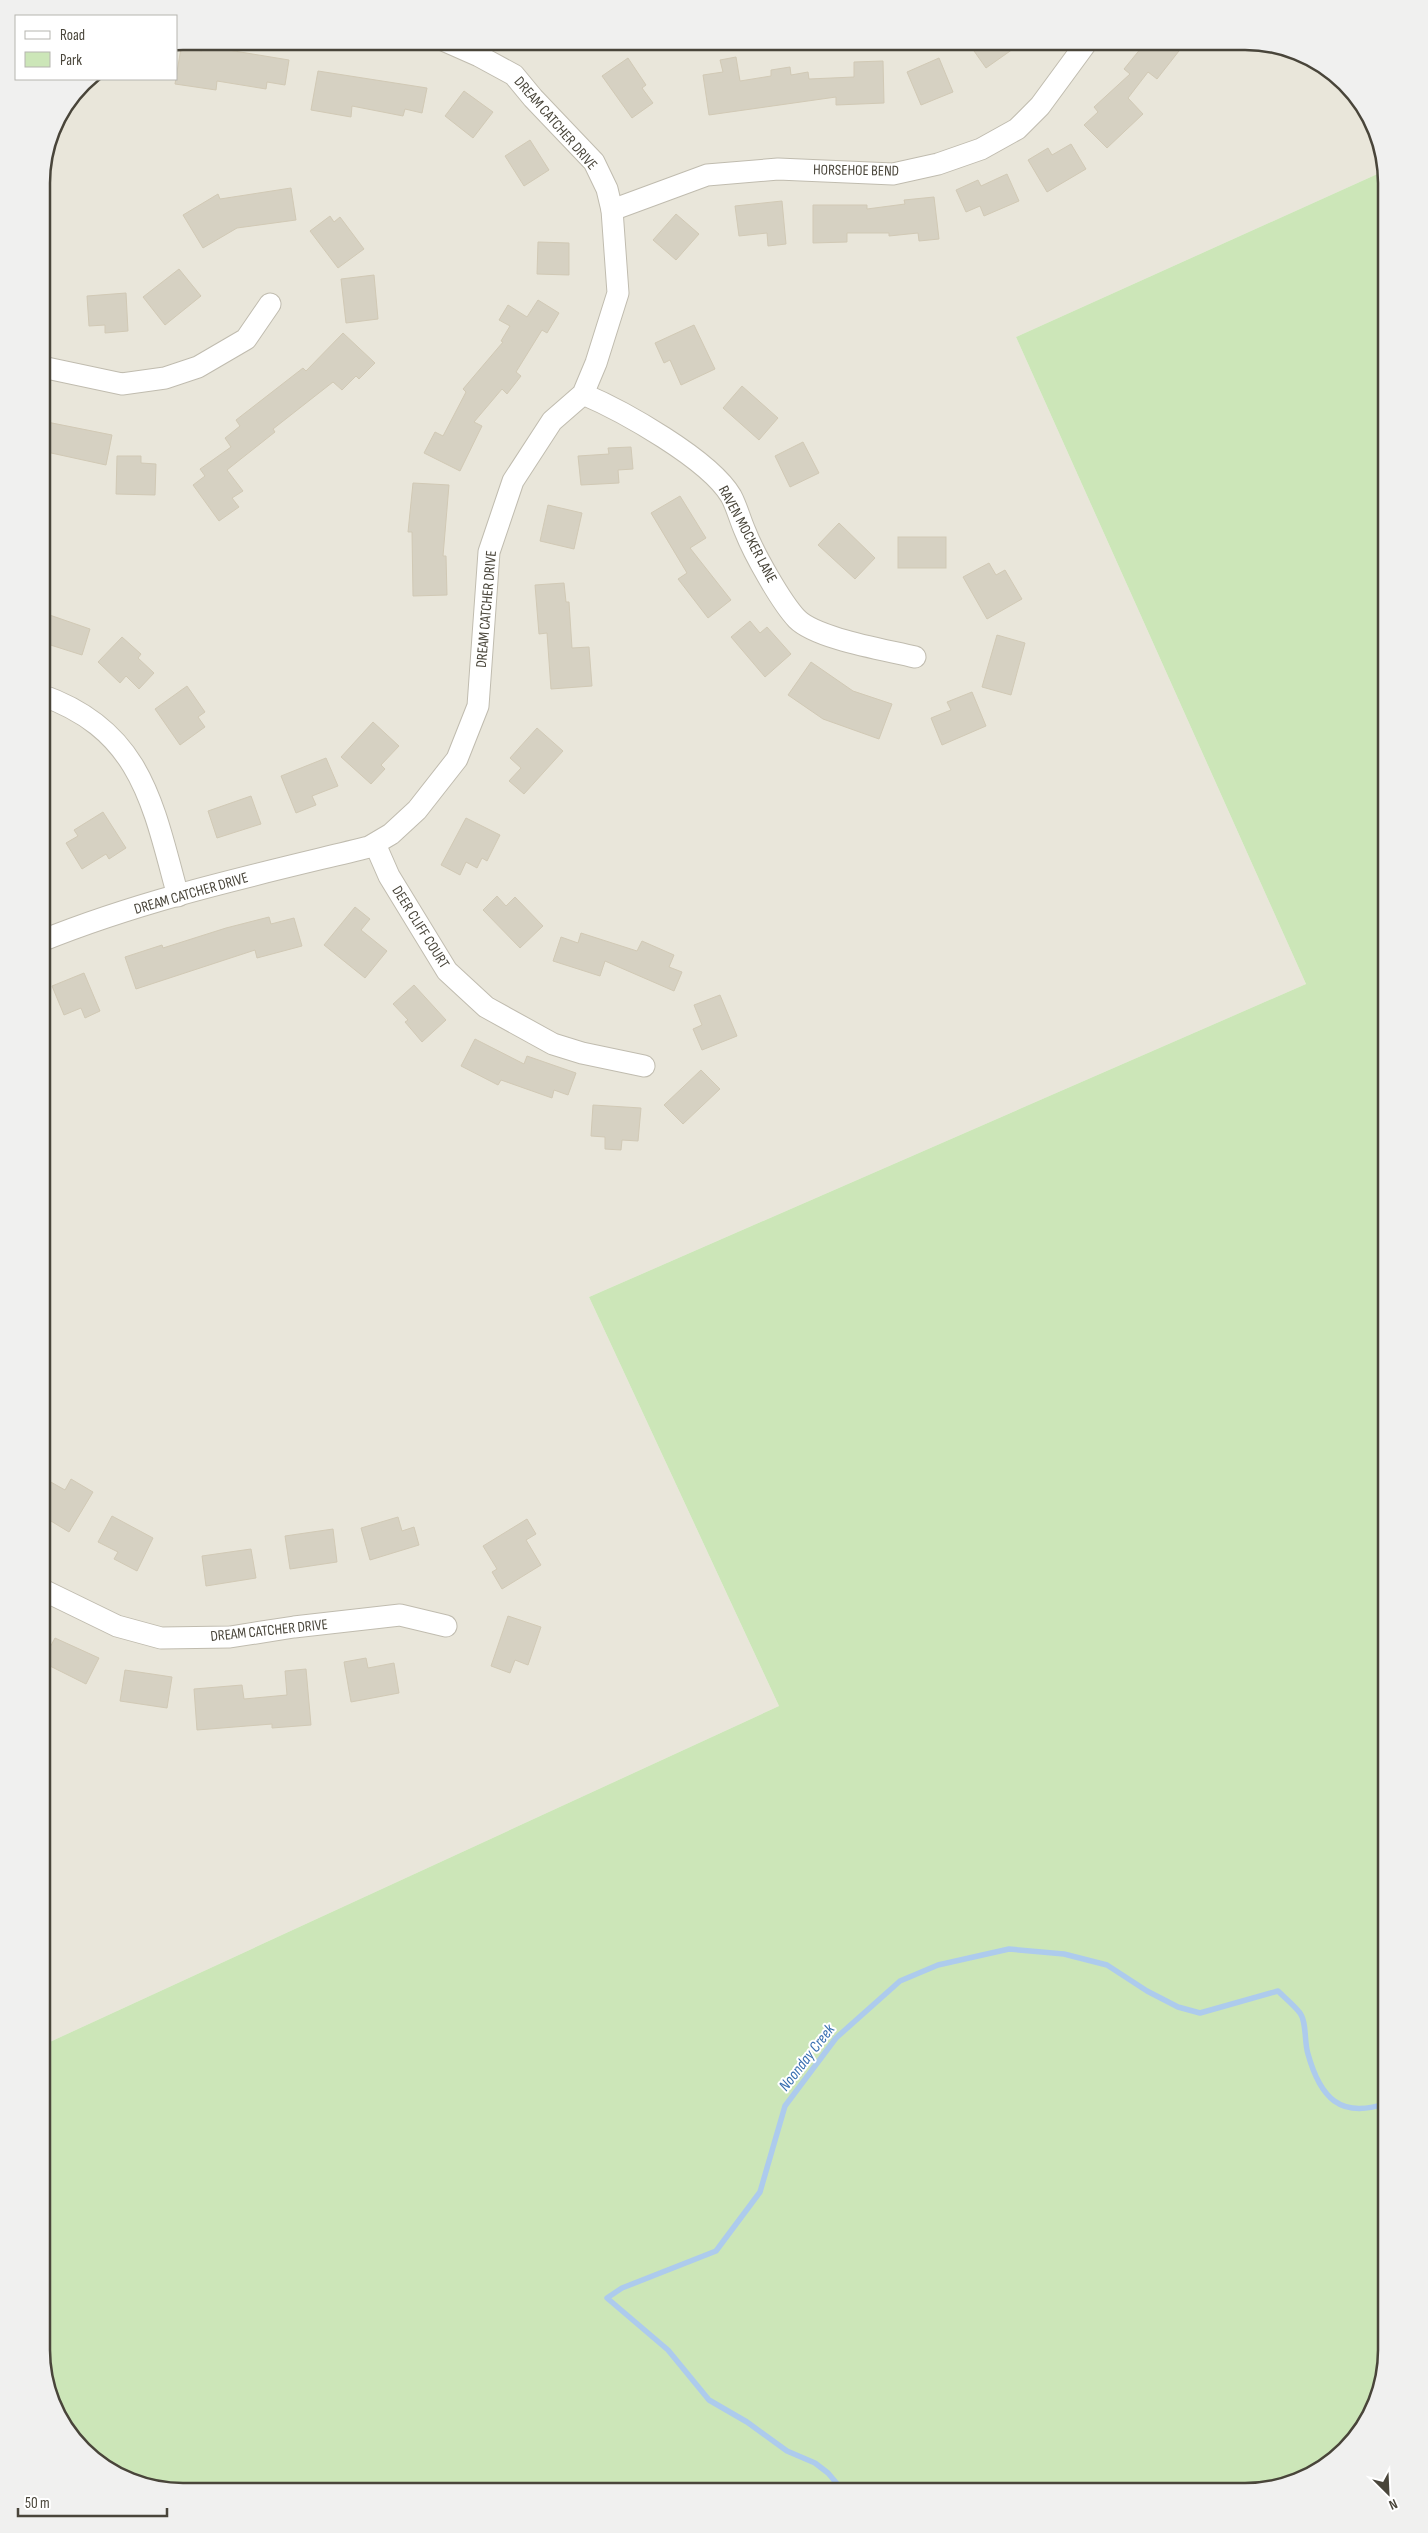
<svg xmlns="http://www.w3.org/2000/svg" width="1428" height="2533" font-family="'Sofia Sans Condensed',sans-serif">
	<rect width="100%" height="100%" fill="#f5f3ec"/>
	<path fill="#e9e6da" d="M183,41L1255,42L1324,65L1372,120L1384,171L1016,337L1306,984L589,1297L779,1706L41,2046L42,174L56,120L83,83L89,79H176V43Z"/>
	<path fill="#cce6b8" d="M1384,171L1387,183V2350L1363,2429L1308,2477L1245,2492L174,2491L104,2468L56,2413L41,2350V2046L779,1706L589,1297L1306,984L1016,337Z"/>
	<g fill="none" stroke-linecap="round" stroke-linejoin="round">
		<path stroke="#adcbed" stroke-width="5.5" d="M844,2492L828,2473L815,2463L787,2451L747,2422L709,2400L668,2350L607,2298L622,2288L716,2251L760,2192L785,2106L836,2038L900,1981L938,1965L1009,1949L1064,1954L1107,1965L1147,1991L1178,2007L1200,2013L1278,1991C1285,1998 1294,2005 1300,2013C1307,2023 1304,2042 1308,2054C1320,2097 1340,2120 1387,2103"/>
	</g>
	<g fill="#d6d1c2" stroke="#d1c9b5">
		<path d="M204,41L223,43L222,49L289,60L285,85L267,82L266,89L217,81L216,90L175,84L181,48L202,51Z"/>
		<path d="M967,41L1017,42H1023L986,68Z"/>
		<path d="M1146,42H1186L1157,79L1148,72L1128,98L1143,114L1107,148L1084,125L1098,112L1094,107L1130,74L1124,69Z"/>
		<path d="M736,57L740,81L771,76V70L790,67L791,75L808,72L809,79L854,77V62L883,61L884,103L836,105V97L709,115L703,75L723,72L720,60Z"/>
		<path d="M628,58L646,85L642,88L653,103L632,118L602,76Z"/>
		<path d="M939,58L953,92L921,105L907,72Z"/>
		<path d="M318,71L427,88L422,113L405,109L403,116L352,106L351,117L311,110Z"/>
		<path d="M464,91L493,112L473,138L445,116Z"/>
		<path d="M530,140L549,170L524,186L505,156Z"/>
		<path d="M1071,144L1086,169L1047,192L1028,160L1048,148L1052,155Z"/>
		<path d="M1007,174L1019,201L984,216L980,206L966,212L956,190L978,180L981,186Z"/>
		<path d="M291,188L296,220L237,228L203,248L183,215L218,194L220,199Z"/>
		<path d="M934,197L939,239L919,241L918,233L889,236V233H847V242L813,243V205H867V209L905,204L904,200Z"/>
		<path d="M782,201L786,244L768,246L767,233L739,236L735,206Z"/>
		<path d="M676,214L699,234L676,260L653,240Z"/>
		<path d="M330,216L334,222L340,217L364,249L338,268L310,231Z"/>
		<path d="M538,242L569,243V275L537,274Z"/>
		<path d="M179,269L201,296L165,325L143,297Z"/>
		<path d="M374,275L378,319L346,323L341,279Z"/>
		<path d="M126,293L128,331L105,333V325L89,326L87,296Z"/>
		<path d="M538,300L559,313L547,333L542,330L516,372L521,376L507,394L502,389L474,422L482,426L460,471L424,453L435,432L443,436L466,392L463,389L503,342L501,341L510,326L499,320L508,305L527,317Z"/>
		<path d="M694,325L715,369L681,385L670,360L664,363L655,343Z"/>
		<path d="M343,333L375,363L359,379L356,376L342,390L333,382L273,429L275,432L227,470L243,491L232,498L239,507L219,521L193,485L205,476L200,469L231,447L225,438L240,426L236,420L303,368L306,371Z"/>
		<path d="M742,386L778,418L759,440L723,408Z"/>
		<path d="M42,421L112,435L106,465L42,451Z"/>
		<path d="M803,442L819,473L790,487L775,456Z"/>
		<path d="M631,447L633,469L618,470L619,483L581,485L578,456L609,454L608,448Z"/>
		<path d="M117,456H141V463L156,464L155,495L116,494Z"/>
		<path d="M413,483L449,485L443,556H446L447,595L413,596L412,532H408Z"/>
		<path d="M680,496L706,538L690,548L731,600L708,618L678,579L687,573L651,513Z"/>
		<path d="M548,505L582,513L574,549L540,541Z"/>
		<path d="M839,523L875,558L855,579L818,545Z"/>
		<rect x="898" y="537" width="48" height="31"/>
		<path d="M989,563L996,575L1005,570L1022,599L987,619L963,577Z"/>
		<path d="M564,583L566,602H569L572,648L589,647L592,686L551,689L547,633L539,634L535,585Z"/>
		<path d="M41,612L90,629L82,655L41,642Z"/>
		<path d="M750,621L760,633L767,627L791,654L765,677L731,637Z"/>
		<path d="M997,635L1025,643L1011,695L982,687Z"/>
		<path d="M122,637L141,654L138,658L154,673L139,689L126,676L120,683L98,662Z"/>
		<path d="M811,662L853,691L892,704L879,739L823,719L788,695Z"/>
		<path d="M187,686L205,712L198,717L205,727L180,745L155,709Z"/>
		<path d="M972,692L986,726L942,745L931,718L951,710L947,702Z"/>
		<path d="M373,722L399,746L381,765L385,769L371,784L341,757Z"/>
		<path d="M537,728L563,751L524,794L509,781L521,768L510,758Z"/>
		<path d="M326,758L338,786L312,796L316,805L296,813L281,776Z"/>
		<path d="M251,796L261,824L217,838L208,811Z"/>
		<path d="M103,812L126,848L109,859L106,854L82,869L66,843L78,836L74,830Z"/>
		<path d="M466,818L500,835L487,861L482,858L477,868L466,862L460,875L441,865Z"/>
		<path d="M497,896L506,906L515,897L543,926L520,948L483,910Z"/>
		<path d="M355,907L370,919L361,930L387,951L365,978L324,945Z"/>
		<path d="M269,917L271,924L294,918L302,946L257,958L255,950L136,989L125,957L162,945L163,948L226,928Z"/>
		<path d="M581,933L637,951L642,941L674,955L669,967L682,972L674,991L605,961L600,976L553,961L561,937L578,943Z"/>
		<path d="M84,973L100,1011L85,1018L81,1008L64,1015L52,986Z"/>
		<path d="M414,985L446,1020L422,1042L405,1022L408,1020L393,1004Z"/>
		<path d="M720,995L737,1036L702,1050L693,1029L702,1025L694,1005Z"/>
		<path d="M475,1039L524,1064L527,1056L576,1073L568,1095L554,1090L552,1098L501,1080L498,1085L461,1066Z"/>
		<path d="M701,1070L720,1089L683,1124L664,1105Z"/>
		<path d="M593,1105L641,1108L638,1141L622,1140L621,1150L605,1149V1137L591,1136Z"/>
		<path d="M71,1479L93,1492L69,1532L41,1515V1493L49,1481L65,1490Z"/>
		<path d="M112,1516L153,1538L137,1571L114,1559L118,1552L98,1542Z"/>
		<path d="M398,1517L402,1531L414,1527L419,1545L370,1560L361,1528Z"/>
		<path d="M527,1519L536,1534L526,1540L541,1565L502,1589L492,1572L497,1569L483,1546Z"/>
		<path d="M333,1529L337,1562L290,1569L285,1536Z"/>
		<path d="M251,1549L256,1578L206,1586L202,1556Z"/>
		<path d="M508,1616L541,1627L528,1665L515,1660L510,1673L491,1666Z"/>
		<path d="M55,1638L99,1658L86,1684L42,1662Z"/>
		<path d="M366,1658L368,1668L394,1663L399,1693L351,1702L344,1662Z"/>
		<path d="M306,1669L311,1725L272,1728V1724L197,1730L194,1689L242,1685L244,1699L287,1695L285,1671Z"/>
		<path d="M125,1670L172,1677L167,1708L120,1701Z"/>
	</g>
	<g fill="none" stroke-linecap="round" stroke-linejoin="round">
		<g stroke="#c0bcaf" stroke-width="23">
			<g id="street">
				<path d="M612,210L707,175L778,169L893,174L938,164L981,149L1017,129L1040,106L1087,42"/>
				<path d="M42,367L122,384L165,378L198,367L246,339L270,304"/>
				<path d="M583,394C623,411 709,459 731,496C737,507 740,520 745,531C754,554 781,602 797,619C817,639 887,650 915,657"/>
				<path d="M41,695C142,730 153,805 178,896"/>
				<path d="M375,844L389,876L447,971L486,1007L553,1044L582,1053L644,1066"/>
				<path d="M41,941C147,898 259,874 369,847L391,834L417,810L457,759L478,706L489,552L513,481L552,421L583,394L596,363L618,293L612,210L607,189L594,162L533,98L514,75L479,56L445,41"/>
				<path d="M41,1589L117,1626L161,1638L230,1637L294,1627L400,1615L446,1626"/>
			</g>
		</g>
		<use href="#street" stroke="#fff" stroke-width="21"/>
	</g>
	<g text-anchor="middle" stroke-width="4" stroke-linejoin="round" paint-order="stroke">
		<g font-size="15" fill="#49453a" stroke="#fff">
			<text transform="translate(556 123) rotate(49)" y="5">DREAM CATCHER DRIVE</text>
			<text transform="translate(856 170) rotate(1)" y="5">HORSEHOE BEND</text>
			<text transform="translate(748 534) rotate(62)" y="5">RAVEN MOCKER LANE</text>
			<text transform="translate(486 609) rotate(-85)" y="5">DREAM CATCHER DRIVE</text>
			<text transform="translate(191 893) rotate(-16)" y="5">DREAM CATCHER DRIVE</text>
			<text transform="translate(421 927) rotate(58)" y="5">DEER CLIFF COURT</text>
			<text transform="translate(269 1630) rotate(-6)" y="5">DREAM CATCHER DRIVE</text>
		</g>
		<g font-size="16" font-style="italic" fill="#386fb0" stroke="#fff">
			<text transform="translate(806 2057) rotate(-52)" y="6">Noonday Creek</text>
		</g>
	</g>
	<path d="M0 0H1428V2533H0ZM183 50H1245A133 133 0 0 1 1378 183V2350A133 133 0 0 1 1245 2483H183A133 133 0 0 1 50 2350V183A133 133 0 0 1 183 50Z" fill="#f0f0ef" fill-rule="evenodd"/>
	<path fill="none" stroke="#49453a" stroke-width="2.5" d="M183 50H1245A133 133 0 0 1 1378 183V2350A133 133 0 0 1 1245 2483H183A133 133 0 0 1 50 2350V183A133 133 0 0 1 183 50Z"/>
	<rect x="15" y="15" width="162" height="65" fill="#ffffff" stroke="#b6b5b0"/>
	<rect x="25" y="31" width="25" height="8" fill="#ffffff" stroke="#b6b5b0"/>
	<text x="60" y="40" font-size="15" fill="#49453a">Road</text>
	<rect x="25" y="52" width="25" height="15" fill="#cce6b8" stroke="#b6b5b0"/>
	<text x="60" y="65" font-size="15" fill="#49453a">Park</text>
	<g transform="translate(1388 2493) rotate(156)" stroke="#ffffff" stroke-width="4" paint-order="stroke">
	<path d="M0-4L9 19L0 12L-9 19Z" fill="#49453a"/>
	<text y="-8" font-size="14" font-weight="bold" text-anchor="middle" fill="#49453a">N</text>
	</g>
	<path d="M18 2508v8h149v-8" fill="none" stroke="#49453a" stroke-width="2.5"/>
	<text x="25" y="2508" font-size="15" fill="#49453a" stroke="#ffffff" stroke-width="4" paint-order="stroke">50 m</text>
</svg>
